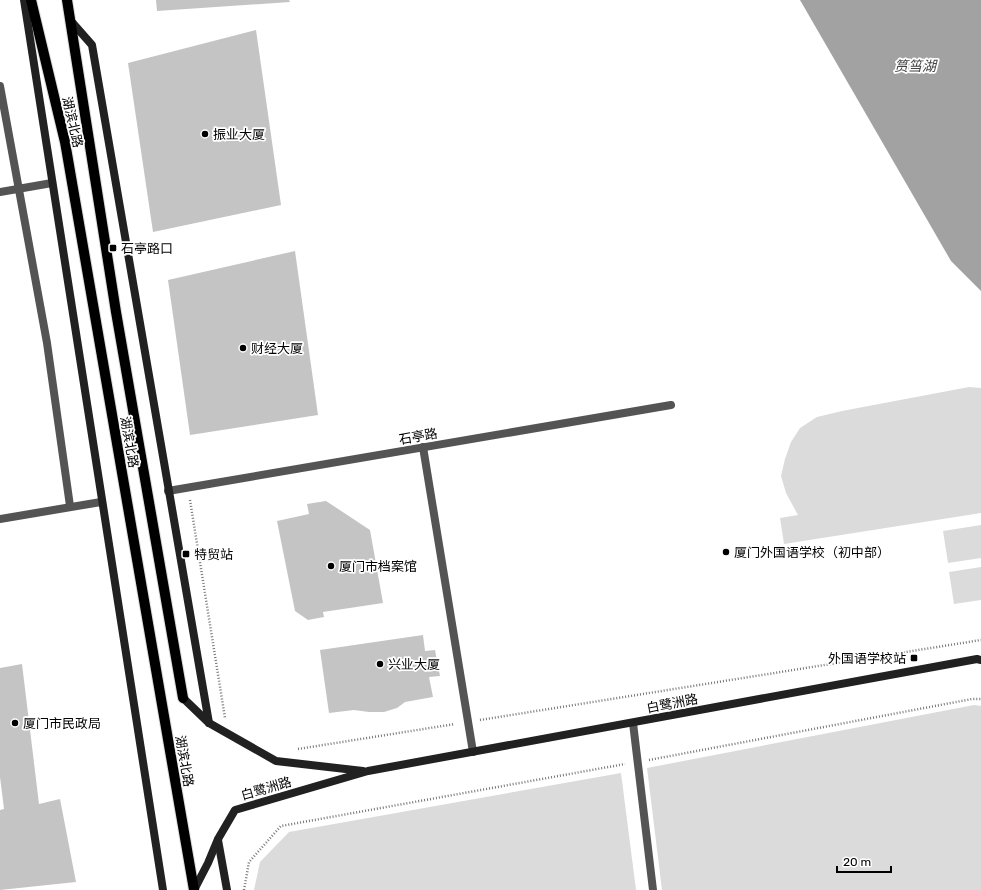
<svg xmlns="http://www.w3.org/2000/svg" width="981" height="890" font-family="Rubik,'Noto Sans SC',sans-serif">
	<rect width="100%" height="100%" fill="#fff"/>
	<g fill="#dbdbdb">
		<path d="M969,387L981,388V513L784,544L780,518L798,515L786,493L781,476L785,459L791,442L800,428L817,417L842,411Z"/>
		<path d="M981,525V558L948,563L943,531Z"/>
		<path d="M981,567V600L954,604L949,572Z"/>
		<path d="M974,705L981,706V890H662L647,768Z"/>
		<path d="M621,773L636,890H254L260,862L289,832Z"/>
	</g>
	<path fill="#a2a2a2" d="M800,0H981V291L951,261Z"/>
	<g fill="#c4c4c4">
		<path d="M156,0H289L290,2L157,11Z"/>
		<path d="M256,30L281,205L153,232L128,63Z"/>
		<path d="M295,251L318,415L190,435L168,280Z"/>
		<path d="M326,501L370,530L383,603L323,612L324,617L308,620L295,611L277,521L309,514L307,504Z"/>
		<path d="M423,635L425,651L435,650L440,676L429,677L433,697L405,702L397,708L384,712H369L354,710L329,713L320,650Z"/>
		<path d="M22,664L39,804L60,799L76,882L0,890V810L4,809L0,777V668Z"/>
	</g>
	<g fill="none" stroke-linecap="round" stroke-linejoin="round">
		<g stroke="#dbdbdb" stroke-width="12">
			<g id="primary">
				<path d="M31,0L65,142L194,890"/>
				<path d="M67,0L116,312L183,698"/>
			</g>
		</g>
		<g stroke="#767676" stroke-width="2.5" stroke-dasharray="1 2" stroke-linecap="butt">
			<path d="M190,500L225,718"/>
			<path d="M480,720L981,640"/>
			<path d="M298,749L455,724"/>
			<path d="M649,760L972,699H981"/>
			<path d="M244,890L249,862L281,826L625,764"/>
		</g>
		<path stroke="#545454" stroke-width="8" d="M633,723L653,890"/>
		<g stroke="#545454" stroke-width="8">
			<path d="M0,86L47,343L70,506"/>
			<path d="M0,192L52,183"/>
			<path d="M423,447L473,752"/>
			<path d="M168,491L671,405"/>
			<path d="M0,519L101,502"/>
		</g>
		<g stroke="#212121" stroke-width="8">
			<path d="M24,0L163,890"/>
			<path d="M70,20L92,45L209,723"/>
			<path d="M183,698L209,723L276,761L363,771"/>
			<path d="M218,840L227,890"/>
			<path d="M194,890L208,863L218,839L235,810L368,771L977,659L981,660"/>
		</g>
		<use href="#primary" stroke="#000" stroke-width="10"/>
	</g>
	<g fill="#000" stroke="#fff" stroke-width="1.5">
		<circle cx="205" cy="134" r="4"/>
		<rect x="109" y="244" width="8" height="8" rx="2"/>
		<circle cx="243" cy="348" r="4"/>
		<circle cx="726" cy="552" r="4"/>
		<rect x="182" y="550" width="8" height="8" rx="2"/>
		<circle cx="331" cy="566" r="4"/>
		<rect x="910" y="654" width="8" height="8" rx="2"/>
		<circle cx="380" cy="664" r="4"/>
		<circle cx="15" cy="723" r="4"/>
	</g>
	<g text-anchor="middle" stroke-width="3.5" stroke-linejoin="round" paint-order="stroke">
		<g font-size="13" fill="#000" stroke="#fff">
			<text transform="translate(73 122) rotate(77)" y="5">湖滨北路</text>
			<text transform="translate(418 436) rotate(-10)" y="5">石亭路</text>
			<text transform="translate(130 442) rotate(80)" y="5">湖滨北路</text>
			<text transform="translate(672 703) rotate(-11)" y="5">白鹭洲路</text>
			<text transform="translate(185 761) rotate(80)" y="5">湖滨北路</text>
			<text transform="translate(266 788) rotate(-16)" y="5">白鹭洲路</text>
		</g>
		<g font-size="13" fill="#000" stroke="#fff" text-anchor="start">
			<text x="213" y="139">振业大厦</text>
			<text x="121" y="253">石亭路口</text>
			<text x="251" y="353">财经大厦</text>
			<text x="734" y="557">厦门外国语学校（初中部）</text>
			<text x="194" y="559">特贸站</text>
			<text x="339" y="571">厦门市档案馆</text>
			<text x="906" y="663" text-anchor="end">外国语学校站</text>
			<text x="388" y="669">兴业大厦</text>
			<text x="23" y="728">厦门市民政局</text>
		</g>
		<g font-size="14" font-style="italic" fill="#434343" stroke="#fff">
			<text x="915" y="71">筼筜湖</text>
		</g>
	</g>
	<path d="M837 866v6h54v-6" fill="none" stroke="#000000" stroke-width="2"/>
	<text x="843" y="866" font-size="12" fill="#000000" stroke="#ffffff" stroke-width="3" paint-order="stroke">20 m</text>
</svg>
